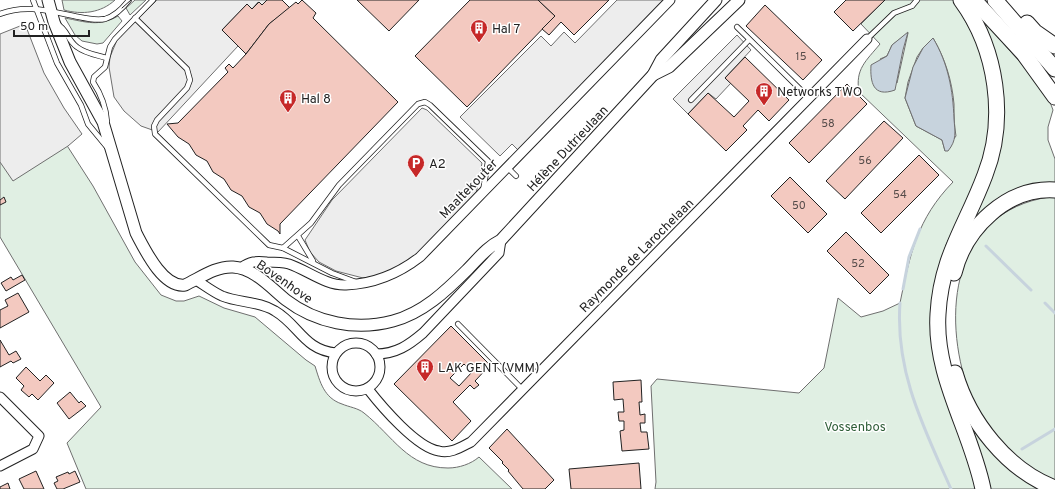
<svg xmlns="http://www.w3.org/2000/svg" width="1055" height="489" font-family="Overpass,sans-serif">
	<rect width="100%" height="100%" fill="#fff"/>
	<g fill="#e0efe3" stroke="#6f6f6f" fill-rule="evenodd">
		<path d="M62,0H115C101,13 82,15 64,10Z"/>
		<path d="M135,0H146L130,15L126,8Z"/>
		<path d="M885,0H954L979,46L990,90V131L980,172L946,245L934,288L964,450L977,489H655L656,482L651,386L657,379L799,393L824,368L838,298L861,317L883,311L900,303C910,254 917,219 953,182L859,92C855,69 866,61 880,44L861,24ZM908,33L897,83L880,59L887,56L892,45ZM933,38C945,58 952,81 954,104C954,115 954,125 956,136L945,151L942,140L916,126L905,98L908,82L917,57L923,48Z"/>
		<path d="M971,7L1027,70L1050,102L1053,110L1048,127V140L1055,159V184L1040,186L966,233L1002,117Z"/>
		<path d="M118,16L122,21L103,43L97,44L82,41L75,35L65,18C86,22 99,27 118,16Z"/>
		<path d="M0,101L66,144L93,186L135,262L161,295L176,301H184L199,296L224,308L255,317L306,360L315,366C320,382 324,398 342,404C349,407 358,408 364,413C393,436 408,468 448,468C459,468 471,464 479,457L512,489H86L67,443L101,407L0,237Z"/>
		<path d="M1049,197H1055V482C1033,470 1008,455 993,434C985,422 974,406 969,392C941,314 952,212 1049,197Z"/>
		<path d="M961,406L1045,489H987Z"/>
	</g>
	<g fill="#ededed" stroke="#6f6f6f">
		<path d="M157,0H267L262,5L258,2L252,9L247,4L222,30L238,46L158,132L141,126L124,111L114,97L109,67L110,57L117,40Z"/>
		<path d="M617,0H666L519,151L512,144L500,156L460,117L541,36L551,46L564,32L575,43Z"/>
		<path d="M25,24L44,73L64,108L82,134L68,146L13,181L0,162V34Z"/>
		<path d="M737,35L751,50L725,78L731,83L716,99L708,93L688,114L673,99Z"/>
		<path d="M422,108L427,110L482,163L476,194L419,254L406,264L378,276L363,278L336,271L319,262L310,252L305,240L332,200Z"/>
	</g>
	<g fill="#c7d3dd" stroke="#6f6f6f">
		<path d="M908,32L903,50L895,90C873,98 870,82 871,65L887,56L892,45Z"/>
		<path d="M933,38C948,63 953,90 954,119C955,132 957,140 948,151H945L942,140L916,126L905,98L913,67L923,48Z"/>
	</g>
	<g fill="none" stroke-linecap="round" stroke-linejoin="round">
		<g stroke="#c7d3dd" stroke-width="3">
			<path d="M986,246L1031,290"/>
			<path d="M903,289L909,257L920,229"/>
			<path d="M900,303C895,372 924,428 951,489"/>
			<path d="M1045,303L1055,313"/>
			<path d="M1022,449L1055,429"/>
		</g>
	</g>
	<g fill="#f3c9c0" stroke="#222" fill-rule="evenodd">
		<path d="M267,0H282L290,8L269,24L246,54L222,30L247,4L252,9L259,2L262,5Z"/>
		<path d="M302,0L316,13L313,18L398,102L280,224V234L278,231L267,224L260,213L249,207L242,196L231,190L224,179L213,172L207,161L196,155L189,144L178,137L167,124L178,123L228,72L225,68L229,64L233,68L246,54L269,24L296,2L298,4Z"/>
		<path d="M357,0H419L389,31Z"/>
		<path d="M470,0H538L555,16L467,107L415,56Z"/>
		<path d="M538,0H609L574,35L561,22L549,35L542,29L555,16Z"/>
		<path d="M846,0H885L853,31L834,12Z"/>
		<path d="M765,5L822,60L803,80L746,26Z"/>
		<path d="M745,57L789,100L769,121L758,110L743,126L747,130L726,151L688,114L708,93L734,117L749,101L725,78Z"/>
		<path d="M847,84L867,104L809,163L789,143Z"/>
		<path d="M884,121L903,138L845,199L826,181Z"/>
		<path d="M919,155L939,175L881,233L861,213Z"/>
		<path d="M790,177L827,214L808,233L771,196Z"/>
		<path d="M4,197L6,202L0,205V200Z"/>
		<path d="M846,232L889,275L870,294L827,251Z"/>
		<path d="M22,275L25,280L6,291L1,283L11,277L13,280Z"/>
		<path d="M18,293L29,312L0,328V310L8,306L5,300Z"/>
		<path d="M451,326L490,365L475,381L479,385L474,389L470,385L453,402L471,421L452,441L394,384ZM464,364L472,372L459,386L450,378Z"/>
		<path d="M0,340L9,355L16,351L21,359L13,363L11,361L0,367Z"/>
		<path d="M26,367L40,381L46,375L54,383L38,400L32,394L29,397L21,390L24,386L16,378Z"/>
		<path d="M641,380L642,402H639L640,415L645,414V423H640L641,432H647L649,449L622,451L620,431L624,430V421H619L618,412H624L623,399L614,400L613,382Z"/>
		<path d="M70,392L79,403L81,401L86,406L69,419L57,403Z"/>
		<path d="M507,429L554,480L545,489H523L508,471L509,470L502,463L503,462L489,448Z"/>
		<path d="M639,463L641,489H571L569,469Z"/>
		<path d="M36,471L44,489H24L19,479Z"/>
		<path d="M75,471L80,482L63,489H57L54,483L58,481L56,477L68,472L69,474Z"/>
		<path d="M8,483L10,489H0V487Z"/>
	</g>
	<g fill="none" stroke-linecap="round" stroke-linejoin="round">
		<g stroke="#222" stroke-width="6">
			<g id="service">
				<path d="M33,0L57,63L81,105L88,124L107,147"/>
				<path d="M0,14C25,4 49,11 74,16C84,18 94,21 105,19C115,16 123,8 129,0"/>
				<path d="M135,18L187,69L190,80L187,88L157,120L154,126L155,134L269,245L283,248L311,223L339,185L418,104L425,102L430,105L488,161L483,191"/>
				<path d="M57,24C68,30 67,40 77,47C86,54 97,55 107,58"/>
				<path d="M737,27L809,98"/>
				<path d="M867,39L894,13L912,6L917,0"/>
				<path d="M691,100L749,40"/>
				<path d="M107,122C106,106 101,94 93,82L94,77L105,67L110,47L115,39L153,0"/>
				<path d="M509,169L516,176"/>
				<path d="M298,236L313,261"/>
				<path d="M283,248L332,273L356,282"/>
				<path d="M458,324L522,389"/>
			</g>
		</g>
		<g stroke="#222" stroke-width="11">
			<g id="minor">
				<path d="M241,268C250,261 256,261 267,262C274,262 282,262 289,264C307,270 326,286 346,285C374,284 398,274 420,257L670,0"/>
				<path d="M196,280C204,285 213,292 222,296C239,303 259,301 275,311C299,325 304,350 336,353"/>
				<circle cx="356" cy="367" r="24"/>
				<path d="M376,354C396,354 409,345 423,333L499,253L501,240"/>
				<path d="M368,389C382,407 417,448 439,451C451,454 461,447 471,442L867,39"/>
				<path d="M0,397L39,436L33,449L0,466"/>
			</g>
		</g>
		<g stroke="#222" stroke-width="13">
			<g id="tertiary">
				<path d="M48,0L54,22L70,62L103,122L136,233C145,250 163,288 185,285C200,278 216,266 233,267C254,268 271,288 286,300C316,323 356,331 393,321C423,313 446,291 467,270C478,259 487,247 501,240L653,75L661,60L716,0"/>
				<path d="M653,75L669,67L739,0"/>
			</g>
		</g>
		<g stroke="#222" stroke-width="17">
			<g id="trunk">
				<path d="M961,0C997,49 1007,119 985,175C966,226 941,257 938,314C934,376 971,430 983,489"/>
				<path d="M974,0L1024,54L1055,97"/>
				<path d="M995,0L1055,69"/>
				<path d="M1027,23L1035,32L1055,46"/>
				<path d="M954,273C965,228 1007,187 1055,190"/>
				<path d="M955,373C969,421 1007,470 1055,488"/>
			</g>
		</g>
		<use href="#service" stroke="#fff" stroke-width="4.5"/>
		<use href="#minor" stroke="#fff" stroke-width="9"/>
		<use href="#tertiary" stroke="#fff" stroke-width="11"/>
		<use href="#trunk" stroke="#fff" stroke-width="15"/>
		<path stroke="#222" stroke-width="1" d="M122,8L131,0"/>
	</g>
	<defs>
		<g id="building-pin" transform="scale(0.9)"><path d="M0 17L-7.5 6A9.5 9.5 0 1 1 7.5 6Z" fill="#c62828" stroke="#fff"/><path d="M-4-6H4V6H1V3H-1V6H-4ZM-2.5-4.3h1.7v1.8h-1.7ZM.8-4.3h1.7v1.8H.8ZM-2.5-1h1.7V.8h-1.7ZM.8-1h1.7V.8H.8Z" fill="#fff"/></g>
		<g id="parking-pin" transform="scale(0.9)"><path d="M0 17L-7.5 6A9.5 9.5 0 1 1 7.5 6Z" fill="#c62828" stroke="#fff"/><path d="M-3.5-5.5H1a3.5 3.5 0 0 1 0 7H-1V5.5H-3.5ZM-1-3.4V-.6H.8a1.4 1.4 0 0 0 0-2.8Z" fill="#fff"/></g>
	</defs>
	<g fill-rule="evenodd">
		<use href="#building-pin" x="479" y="28"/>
		<use href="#building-pin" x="764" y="91"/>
		<use href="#building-pin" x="288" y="98"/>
		<use href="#parking-pin" x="416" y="163"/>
		<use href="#building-pin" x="425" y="367"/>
	</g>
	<g text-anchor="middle" stroke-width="3" stroke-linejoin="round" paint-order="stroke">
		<g font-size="11" fill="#564c4a">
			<text x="801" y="60">15</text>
			<text x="828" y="127">58</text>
			<text x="865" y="164">56</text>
			<text x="900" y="198">54</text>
			<text x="799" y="209">50</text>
			<text x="858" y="267">52</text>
		</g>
		<g font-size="13" fill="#222" stroke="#fff" text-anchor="start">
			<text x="492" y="33">Hal 7</text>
			<text x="777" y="96">Networks TWO</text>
			<text x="301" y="103">Hal 8</text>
			<text x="429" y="168">A2</text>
			<text x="438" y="372">LAK GENT (VMM)</text>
		</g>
		<g font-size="13" fill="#222" stroke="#fff">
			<text transform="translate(567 148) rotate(-47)" y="5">Hélène Dutrieulaan</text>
			<text transform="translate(468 188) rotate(-46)" y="5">Maaltekouter</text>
			<text transform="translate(636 255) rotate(-45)" y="5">Raymonde de Larochelaan</text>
			<text transform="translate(285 281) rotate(35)" y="5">Bovenhove</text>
		</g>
		<g font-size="13" fill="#2f5e38" stroke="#fff">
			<text x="855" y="431">Vossenbos</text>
		</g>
	</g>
	<path d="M14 30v6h75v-6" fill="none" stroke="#222222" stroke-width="2"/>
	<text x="20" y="30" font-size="12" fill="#222222" stroke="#ffffff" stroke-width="3" paint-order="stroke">50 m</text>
</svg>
